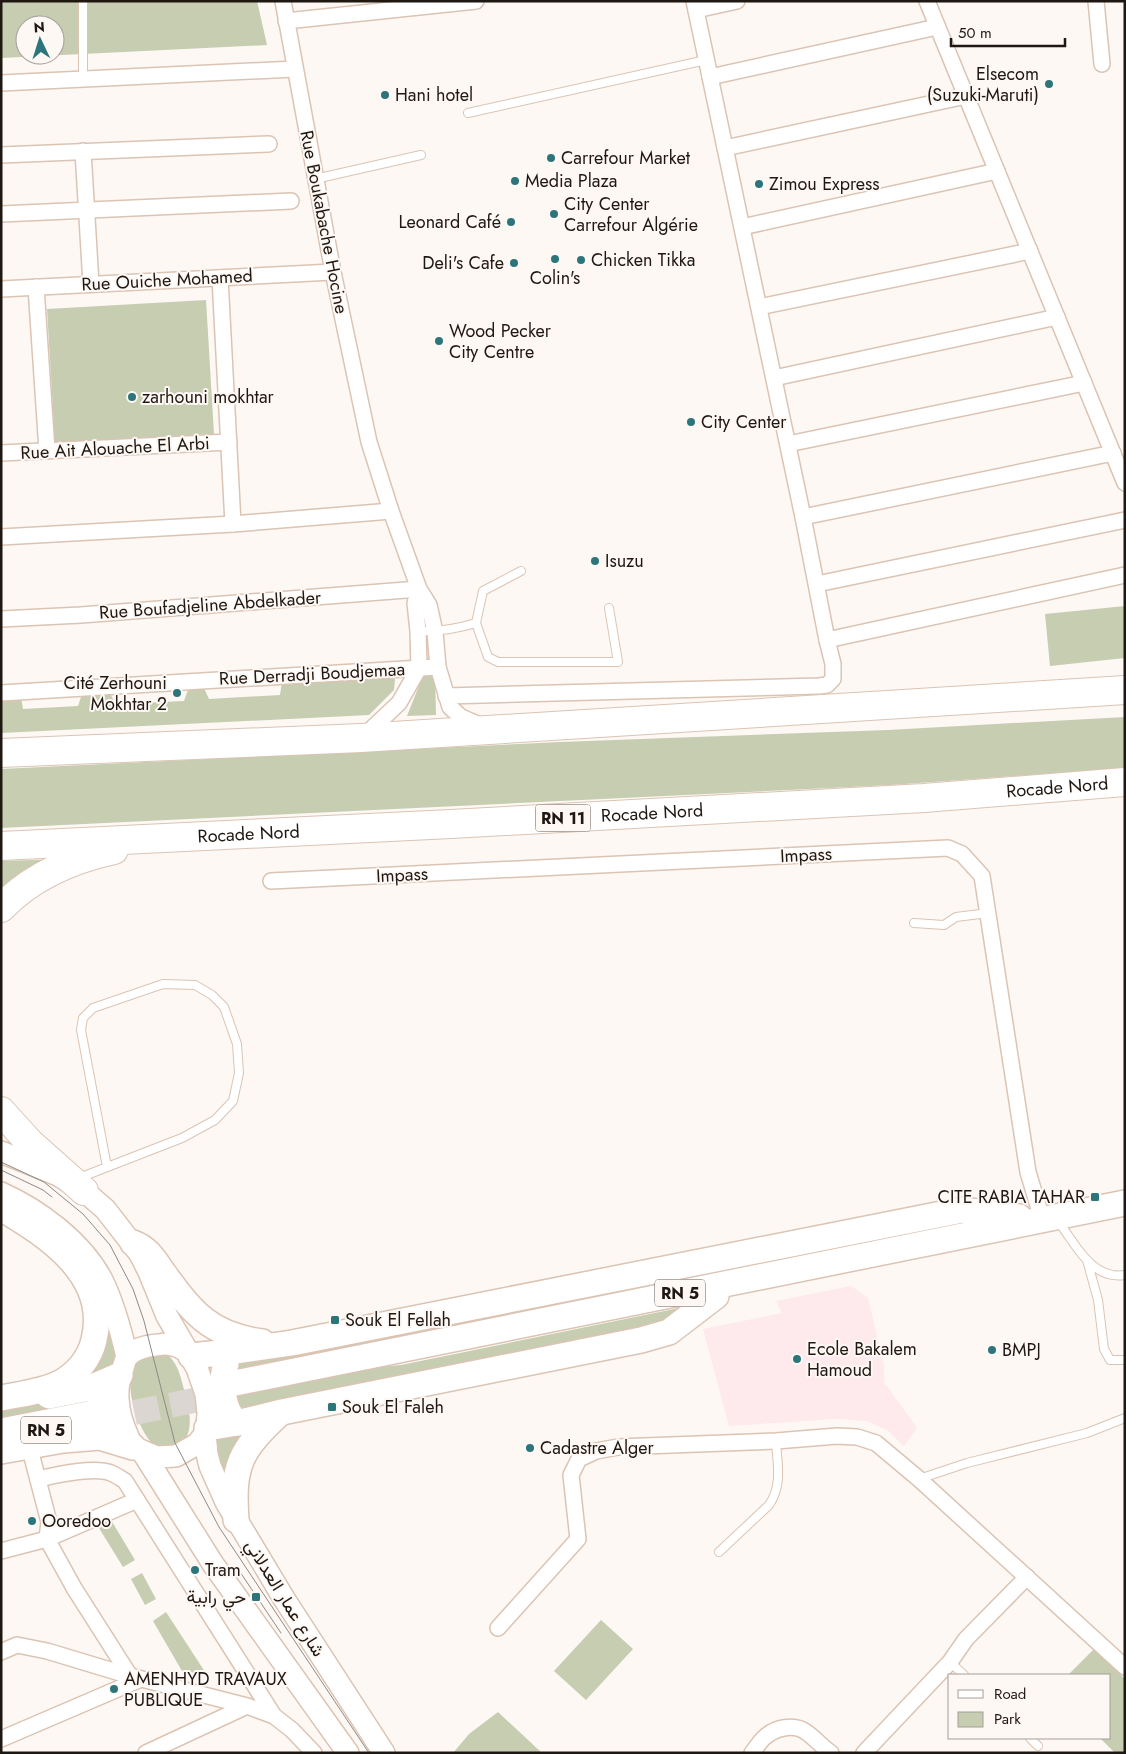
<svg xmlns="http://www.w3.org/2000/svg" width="1126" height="1754" font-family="Jost,Vazirmatn,sans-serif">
	<rect width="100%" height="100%" fill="#fdf8f4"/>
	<path fill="#fee9ec" d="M851,1286L868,1298L884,1366V1382L917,1428L904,1446L887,1430L867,1421L836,1419L729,1426L703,1329L782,1313L776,1301Z"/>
	<g fill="#c6cdb1" fill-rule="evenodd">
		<path d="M1,1H257L267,45L1,58ZM25,25H55V55H25Z"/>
		<path d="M206,300L214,434L55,443L47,309Z"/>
		<path d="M1125,606V658L1050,666L1045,614Z"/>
		<path d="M435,672L436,715L407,716L424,673Z"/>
		<path d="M387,678L395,679L394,690L369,715L1,733V697H21L23,709L78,706L82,694L109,692L116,704L184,701L189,687L203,686L209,699L280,695L282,682Z"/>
		<path d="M1125,717V768L891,785L1,828V769L560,742L888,730Z"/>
		<path d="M64,859L1,896V861Z"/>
		<path d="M955,1215L1012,1221L407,1338L360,1351L231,1378L234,1397L378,1367L401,1365L679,1308L666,1321L653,1327L247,1414H239C229,1403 222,1377 231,1364Z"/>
		<path d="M111,1308L118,1354L113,1369L96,1380L83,1373Z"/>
		<path d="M144,1355H168C179,1365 181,1379 185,1393C194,1425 194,1453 153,1445C139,1428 130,1403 130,1381C130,1375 133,1368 135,1361Z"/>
		<path d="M86,1396L95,1402L1,1420V1411Z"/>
		<path d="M263,1421L226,1486L217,1472L215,1440L225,1432Z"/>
		<path d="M111,1520L135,1560L123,1567L99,1528Z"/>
		<path d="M142,1573L156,1599L145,1605L131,1579Z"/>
		<path d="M166,1612L207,1675L182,1671L153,1621Z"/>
		<path d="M601,1620L633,1649L586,1700L554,1671Z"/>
		<path d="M1094,1649L1125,1679V1753H1115L1100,1738H1110V1675H1068Z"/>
		<path d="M498,1712L542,1753H453L469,1734Z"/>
	</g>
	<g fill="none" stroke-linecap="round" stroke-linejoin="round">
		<path stroke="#dcd6d2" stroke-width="25" stroke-dasharray="25 12" stroke-linecap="butt" d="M98,1420L230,1393"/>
		<g stroke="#dbc4b3" stroke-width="10">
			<g id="service">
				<path d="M83,2V79"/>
				<path d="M468,113L706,60"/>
				<path d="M315,179L421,155"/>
				<path d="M476,623L483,591L521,571"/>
				<path d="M418,631C439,632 456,629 476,623L488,657L498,662H618L609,608"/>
				<path d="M914,923L944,925L956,917L988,913"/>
				<path d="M79,1178L182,1138L215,1120L233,1101L239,1073L237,1044L224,1007L212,995L195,985L163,984L93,1008L83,1018L81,1030L107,1167"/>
				<path d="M1063,1228C1078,1249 1094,1280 1125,1275"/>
				<path d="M1087,1260L1098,1300L1104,1349L1110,1360H1125"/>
				<path d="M919,1479L967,1463L1087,1433L1125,1418"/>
				<path d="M719,1552L769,1505C783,1485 777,1463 776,1441"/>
				<path d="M950,1662L964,1675"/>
				<path d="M1030,1738L1038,1746"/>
			</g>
		</g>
		<g stroke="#dbc4b3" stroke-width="18">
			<g id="minor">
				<path d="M283,1L333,272L369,442L391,511L419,589L429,605L435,632L438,667L450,707L461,717L482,726"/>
				<path d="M927,1L1125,483"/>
				<path d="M1096,1L1102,64"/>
				<path d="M696,10L737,1"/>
				<path d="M286,21L476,1"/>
				<path d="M710,77L937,27"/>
				<path d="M1,83L295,69"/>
				<path d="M725,148L966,96"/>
				<path d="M83,151L91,284"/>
				<path d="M1,155L269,144"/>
				<path d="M1,214L291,201"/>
				<path d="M742,227L997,171"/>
				<path d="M220,278L233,524"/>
				<path d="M36,287L47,451"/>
				<path d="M1,289L333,272"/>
				<path d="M759,307L1030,251"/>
				<path d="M774,378L1057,317"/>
				<path d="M788,444L1084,383"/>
				<path d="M1,453L229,442"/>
				<path d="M803,517L1113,453"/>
				<path d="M1,537L233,524L391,511"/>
				<path d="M817,584L1125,520"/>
				<path d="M419,589L415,603L418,631L419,668"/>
				<path d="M1,619L81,615L419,589"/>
				<path d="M827,640L1125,575"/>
				<path d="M1,693L438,667"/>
				<path d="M446,696L819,686L827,685L833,679V664L827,640L803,517L694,1"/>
				<path d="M364,736L399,703L419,668"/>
				<path d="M271,881L948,848L962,854L982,876L1028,1172L1042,1219"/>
				<path d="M32,1457L49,1522L47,1539L74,1588L130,1676"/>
				<path d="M38,1479C56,1475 94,1466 111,1473C116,1475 120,1478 125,1481L274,1716"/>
				<path d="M1,1551L47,1539L137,1500"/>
				<path d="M498,1628L578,1539L571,1475L579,1459L596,1451L618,1447L776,1441L837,1436L857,1437L876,1443L919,1479L1125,1667"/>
				<path d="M1,1652L17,1645L47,1651L130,1676L247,1706L274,1716L292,1730L314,1753"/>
				<path d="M1,1739L141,1679"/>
				<path d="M146,1753L247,1706"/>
				<path d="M752,1753C756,1748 760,1741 765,1737C775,1728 794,1723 806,1732C815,1738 822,1747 831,1753"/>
				<path d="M864,1753L950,1662L966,1639L1027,1577"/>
			</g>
		</g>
		<g stroke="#dbc4b3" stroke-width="24">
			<g id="secondary">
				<path d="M1,1152L58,1175L84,1191L105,1209L140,1254L149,1272L167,1316L188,1352"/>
				<path d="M1,1193C39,1210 82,1242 102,1280C114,1304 121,1331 127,1357"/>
				<path d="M167,1344L177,1346L188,1352L197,1368L206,1394L208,1413L207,1428L205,1434L197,1444L176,1456L156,1457L133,1447C120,1422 112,1395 123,1368C124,1365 125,1360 127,1357C136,1346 155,1345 167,1344Z"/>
				<path d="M205,1434L207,1454L210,1466L226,1502L283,1597L384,1753"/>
				<path d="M142,1451L213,1564L348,1753"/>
			</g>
		</g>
		<g stroke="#dbc4b3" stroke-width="28">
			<g id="trunk">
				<path d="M1,1208C48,1236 110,1276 94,1340C90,1358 77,1374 60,1383C42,1392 21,1394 1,1398"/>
				<path d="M133,1243C147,1248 154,1259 162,1271C192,1312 209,1335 262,1342"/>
				<path d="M191,1356L229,1352L292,1343L962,1210L1019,1217"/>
				<path d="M226,1364C220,1382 222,1410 237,1423"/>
				<path d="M235,1383L1125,1203"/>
				<path d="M90,1388C110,1400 115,1417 100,1437"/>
				<path d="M49,1396L90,1388L120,1375"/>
				<path d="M207,1428L237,1423L282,1412L641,1340L669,1332L716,1296"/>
				<path d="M1,1431L89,1414"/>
				<path d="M1,1451L63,1440L100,1437L133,1447"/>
				<path d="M236,1520C232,1465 240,1450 280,1413"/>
			</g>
		</g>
		<g stroke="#dbc4b3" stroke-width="30">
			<g id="motorway">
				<path d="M1,753L361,738L1125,690"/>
				<path id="s1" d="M1,846L451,824L924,798L1125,782"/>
				<path d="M1,908C31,877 72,859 114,850"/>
				<path d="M1,1111L30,1143L84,1191"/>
			</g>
		</g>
		<use href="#service" stroke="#fff" stroke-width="8"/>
		<use href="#minor" stroke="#fff" stroke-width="15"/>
		<use href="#secondary" stroke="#fff" stroke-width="21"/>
		<use href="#trunk" stroke="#fff" stroke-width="25"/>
		<use href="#motorway" stroke="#fff" stroke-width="28"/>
		<g stroke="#908984" stroke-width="1">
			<path d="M1,1162L44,1182L83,1214L110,1245L133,1289L144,1321L175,1443L219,1527L369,1753"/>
			<path d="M1,1170L43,1190L52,1197"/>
			<path d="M236,1566L281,1633"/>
		</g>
	</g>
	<g fill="#2b757b" stroke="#fdf8f4" stroke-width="2">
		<circle cx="1049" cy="84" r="5"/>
		<circle cx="385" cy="95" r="5"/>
		<circle cx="551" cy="158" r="5"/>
		<circle cx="515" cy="181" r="5"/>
		<circle cx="759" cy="184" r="5"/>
		<circle cx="554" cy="214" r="5"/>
		<circle cx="511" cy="222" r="5"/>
		<circle cx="555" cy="259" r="5"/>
		<circle cx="581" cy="260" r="5"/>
		<circle cx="514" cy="263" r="5"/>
		<circle cx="439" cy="341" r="5"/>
		<circle cx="132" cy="397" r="5"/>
		<circle cx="691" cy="422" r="5"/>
		<circle cx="595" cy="561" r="5"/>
		<circle cx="177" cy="693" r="5"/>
		<rect x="1090" y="1192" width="10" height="10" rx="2.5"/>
		<rect x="330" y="1315" width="10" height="10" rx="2.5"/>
		<circle cx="992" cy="1350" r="5"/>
		<circle cx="797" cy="1359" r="5"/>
		<rect x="327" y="1402" width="10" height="10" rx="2.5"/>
		<circle cx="530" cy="1448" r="5"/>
		<circle cx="32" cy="1521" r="5"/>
		<circle cx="195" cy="1570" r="5"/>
		<rect x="251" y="1592" width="10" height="10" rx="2.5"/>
		<circle cx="114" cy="1689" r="5"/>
	</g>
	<g text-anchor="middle" stroke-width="4" stroke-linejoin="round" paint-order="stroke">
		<g fill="#fdf8f4" stroke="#625a55" stroke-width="1">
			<rect x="535.5" y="804.5" width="55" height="27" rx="4"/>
			<rect x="655" y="1279.5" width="50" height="27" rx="4"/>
			<rect x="21" y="1416.5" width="50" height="27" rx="4"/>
		</g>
		<g font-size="16" font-weight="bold" fill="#1f1711">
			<text x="563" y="824">RN 11</text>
			<text x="680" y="1299">RN 5</text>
			<text x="46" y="1436">RN 5</text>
		</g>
		<g font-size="18" fill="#1f1711" stroke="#fdf8f4" text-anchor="start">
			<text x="1039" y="80" text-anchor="end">Elsecom<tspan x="1039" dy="21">(Suzuki-Maruti)</tspan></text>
			<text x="395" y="101">Hani hotel</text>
			<text x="561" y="164">Carrefour Market</text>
			<text x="525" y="187">Media Plaza</text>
			<text x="769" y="190">Zimou Express</text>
			<text x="564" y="210">City Center<tspan x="564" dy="21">Carrefour Algérie</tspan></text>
			<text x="501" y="228" text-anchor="end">Leonard Café</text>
			<text x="591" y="266">Chicken Tikka</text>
			<text x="504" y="269" text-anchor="end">Deli's Cafe</text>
			<text x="555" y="284" text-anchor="middle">Colin's</text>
			<text x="449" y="337">Wood Pecker<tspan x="449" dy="21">City Centre</tspan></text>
			<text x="142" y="403">zarhouni mokhtar</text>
			<text x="701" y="428">City Center</text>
			<text x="605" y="567">Isuzu</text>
			<text x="167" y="689" text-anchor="end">Cité Zerhouni<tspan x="167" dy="21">Mokhtar 2</tspan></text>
			<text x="1085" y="1203" text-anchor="end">CITE RABIA TAHAR</text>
			<text x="345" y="1326">Souk El Fellah</text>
			<text x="807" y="1355">Ecole Bakalem<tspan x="807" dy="21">Hamoud</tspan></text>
			<text x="1002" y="1356">BMPJ</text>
			<text x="342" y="1413">Souk El Faleh</text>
			<text x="540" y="1454">Cadastre Alger</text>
			<text x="42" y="1527">Ooredoo</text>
			<text x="205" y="1576">Tram</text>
			<text x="246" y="1603" text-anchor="end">حي رابية</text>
			<text x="124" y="1685">AMENHYD TRAVAUX<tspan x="124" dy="21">PUBLIQUE</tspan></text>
		</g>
		<g font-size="18" fill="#1f1711" stroke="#fdf8f4">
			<text transform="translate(324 222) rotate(79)" y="6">Rue Boukabache Hocine</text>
			<text transform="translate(167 280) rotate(-3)" y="6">Rue Ouiche Mohamed</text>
			<text transform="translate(115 448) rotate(-3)" y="6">Rue Ait Alouache El Arbi</text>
			<text transform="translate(210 605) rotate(-4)" y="6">Rue Boufadjeline Abdelkader</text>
			<text transform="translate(312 674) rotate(-3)" y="6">Rue Derradji Boudjemaa</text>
			<text dy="6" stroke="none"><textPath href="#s1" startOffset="1058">Rocade Nord</textPath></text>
			<text dy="6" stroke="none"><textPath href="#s1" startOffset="652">Rocade Nord</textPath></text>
			<text dy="6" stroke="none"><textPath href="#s1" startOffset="248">Rocade Nord</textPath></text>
			<text transform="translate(806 855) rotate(-3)" y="6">Impass</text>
			<text transform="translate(402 875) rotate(-3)" y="6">Impass</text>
			<text transform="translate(285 1598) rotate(58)" y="6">شارع عمار العدلاني</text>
		</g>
	</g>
	<rect width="1126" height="1754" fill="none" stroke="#1f1711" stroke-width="5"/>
	<rect x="948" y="1674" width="162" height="65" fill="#fdf8f4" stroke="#a49e99"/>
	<rect x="958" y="1690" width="25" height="8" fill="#ffffff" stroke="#a49e99"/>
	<text x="994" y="1699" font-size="15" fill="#1f1711">Road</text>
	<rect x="958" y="1712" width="25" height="15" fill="#c6cdb1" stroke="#a49e99"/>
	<text x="994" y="1724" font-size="15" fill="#1f1711">Park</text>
	<g transform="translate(40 40) rotate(356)"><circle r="24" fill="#fdf8f4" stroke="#a49e99"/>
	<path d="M0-4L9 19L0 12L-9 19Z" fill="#2b757b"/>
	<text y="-8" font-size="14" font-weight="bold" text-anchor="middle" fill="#1f1711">N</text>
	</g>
	<path d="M951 38v8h114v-8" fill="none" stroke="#1f1711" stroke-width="2.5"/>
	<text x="958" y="38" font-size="15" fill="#1f1711" stroke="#fdf8f4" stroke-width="4" paint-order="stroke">50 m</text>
</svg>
